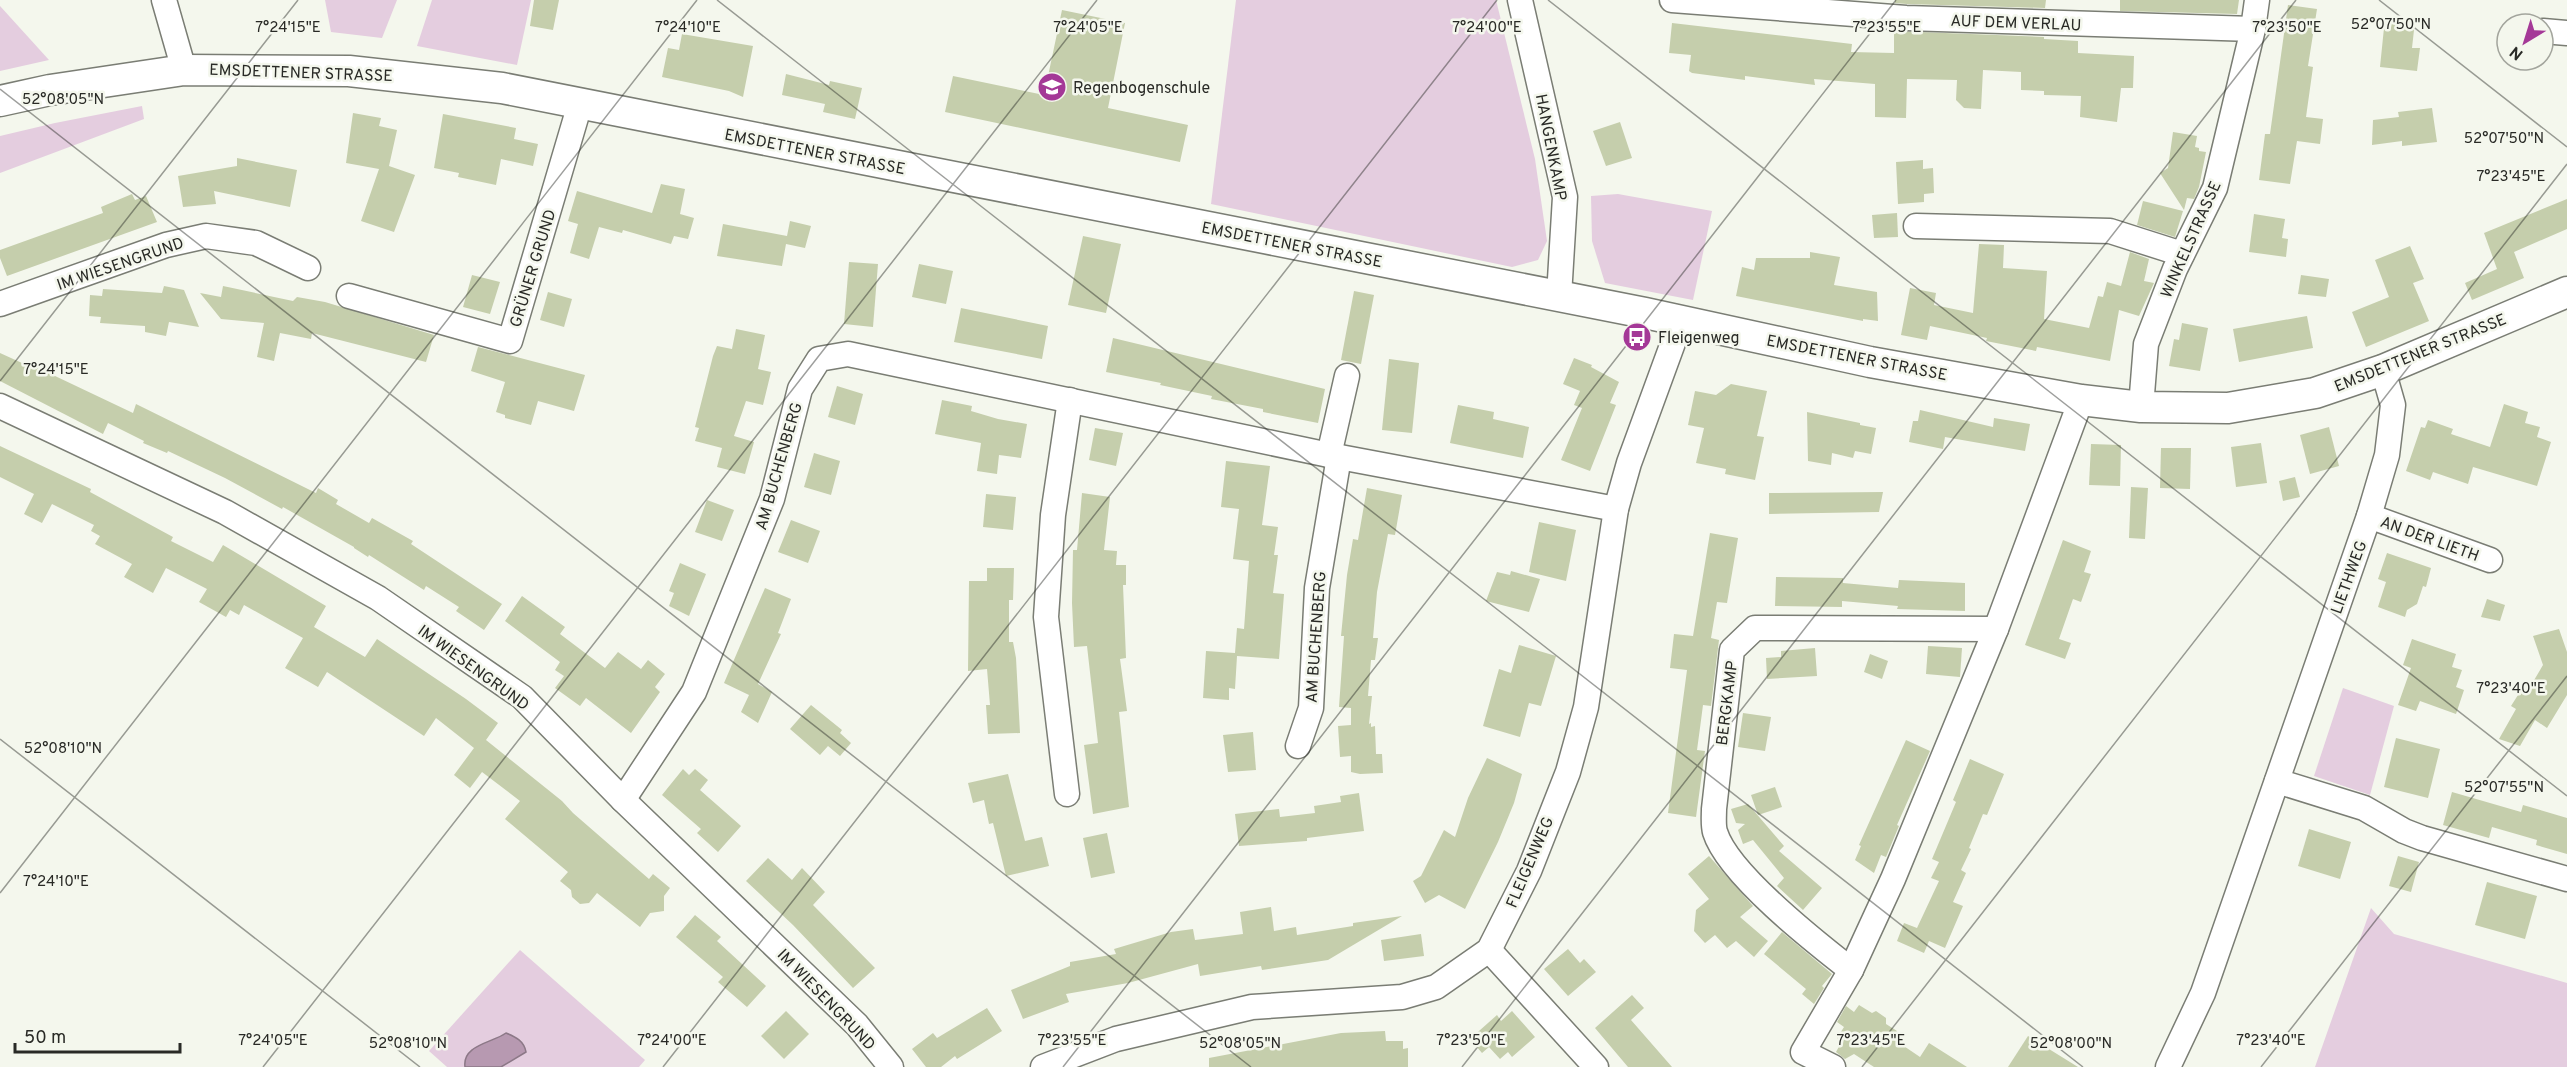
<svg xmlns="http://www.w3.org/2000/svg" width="2567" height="1067" font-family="Overpass,sans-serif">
	<rect width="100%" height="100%" fill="#f4f7ed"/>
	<g fill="#e4cddf">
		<path d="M325,0H397L382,38L331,32Z"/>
		<path d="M432,0H531L517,65L417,46Z"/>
		<path d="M1236,0H1496L1535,159L1547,241L1538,260L1512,267L1211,204Z"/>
		<path d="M0,6L49,60L0,71Z"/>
		<path d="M142,106L144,119L0,173V136L55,123Z"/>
		<path d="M1618,194L1712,211L1693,300L1605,283L1592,241L1591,196Z"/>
		<path d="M2343,688L2394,706L2370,795L2314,776Z"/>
		<path d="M2371,908L2394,934L2567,983V1067H2315Z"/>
		<path d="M520,950L645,1060L639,1067H447L429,1051Z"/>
	</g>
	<path fill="#b799b1" stroke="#8c7887" stroke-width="1.5" d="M506,1033C516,1037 524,1041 526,1052L501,1067H465C462,1045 492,1043 506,1033Z"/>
	<g fill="#c5ceac">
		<path d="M534,0H559L553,30L530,26Z"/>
		<path d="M1895,0H2046L2045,8L1907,4L1895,3Z"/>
		<path d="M2120,0H2239L2237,14L2120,11Z"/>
		<path d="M2288,5L2317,9L2308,66L2313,67L2306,117L2323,119L2320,144L2297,141L2290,184L2259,180L2265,134H2270Z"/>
		<path d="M1062,10L1125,23L1108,108L1188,125L1180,162L945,112L953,76L1044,95Z"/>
		<path d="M2385,18L2415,21L2412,48H2420L2417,71L2380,67Z"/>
		<path d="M1672,23L1852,44L1851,52L1894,53V31L2044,37V39L2078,41V53L2134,56L2133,88H2121L2117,122L2080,117L2081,96L2044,95V91L2021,90V72L1983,70L1981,109L1964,108L1956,100L1957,80L1907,79L1906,118L1875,117V84L1814,79L1815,85L1745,76V80L1692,73L1689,71L1691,55L1669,53Z"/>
		<path d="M682,34L753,46L743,97L729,91L662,77L668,48L679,50Z"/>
		<path d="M786,74L829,85L830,81L862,88L855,119L823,112L825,104L782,95Z"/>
		<path d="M2432,108L2437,142L2402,146V141L2372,145L2373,120L2399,117L2398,112Z"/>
		<path d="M353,113L381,118L379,126L397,130L389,166L415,175L394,232L361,221L379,169L346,163Z"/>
		<path d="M443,114L516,128L514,139L538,144L533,166L501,159L496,185L458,177L459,173L434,168Z"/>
		<path d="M1620,122L1632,158L1606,166L1593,131Z"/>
		<path d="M2173,132L2197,136L2195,147L2199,148V151L2206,152L2199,187L2194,199L2187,198L2184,210L2160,173L2168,168Z"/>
		<path d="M237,158L297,170L290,207L214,191L216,204L183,207L178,176L237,166Z"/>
		<path d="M1923,160V169L1933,168L1934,193L1924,194V202L1898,204L1896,162Z"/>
		<path d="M661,184L685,189L680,214L694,218L688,239L674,236L671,244L623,230L622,233L599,227L589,259L570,253L578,224L568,221L577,191L652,213Z"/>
		<path d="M132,194L135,200L146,196L157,222L7,276L0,258V250L103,213L101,207Z"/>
		<path d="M2567,199V229L2514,252L2524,278L2472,300L2465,283L2497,269L2484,233Z"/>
		<path d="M2143,201L2183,211L2175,237L2137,225Z"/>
		<path d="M1897,213L1898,237L1874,238L1872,215Z"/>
		<path d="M2254,214L2285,219L2282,238L2288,239L2286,257L2249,252Z"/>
		<path d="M790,221L811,226L805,248L786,244L782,266L717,256L723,224L787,236Z"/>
		<path d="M1083,236L1121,244L1106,313L1068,305Z"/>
		<path d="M1979,244L2004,245L2003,268L2047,271L2044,319L2089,328L2098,296L2103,297L2107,282L2121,286L2130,252L2149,259L2144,281L2154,283L2139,316L2119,310L2110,361L2037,347L2036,351L1986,341L1987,338L1930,326L1927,340L1901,335L1910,288L1936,293L1934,305L1973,313Z"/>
		<path d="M2410,246L2424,279L2413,283L2429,321L2366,347L2352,312L2389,297L2375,260Z"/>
		<path d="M1810,252L1840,257L1834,285L1877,292L1878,321L1863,319V321L1736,296L1742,267L1754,270L1756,258H1810Z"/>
		<path d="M849,262L878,264L873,327L844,324Z"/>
		<path d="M919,264L953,271L946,304L912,297Z"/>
		<path d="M472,275L500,282L490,314L463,307Z"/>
		<path d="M2301,275L2329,279L2326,297L2298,294Z"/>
		<path d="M164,286L184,290L199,327L169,322L166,336L145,332V326L100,323L101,317L89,316L90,295L102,296L103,289L162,293Z"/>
		<path d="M223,286L293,301L297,297L325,302L434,335L426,362L312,333L311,339L280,333L274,361L257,357L264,323L221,319L200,293L221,297Z"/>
		<path d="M1354,291L1374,295L1361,364L1341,360Z"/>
		<path d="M548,292L572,299L564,327L540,320Z"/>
		<path d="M961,308L1048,326L1042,359L954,342Z"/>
		<path d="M2307,316L2313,348L2239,362L2233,329Z"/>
		<path d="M2182,323L2208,328L2200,371L2169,366L2174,339L2179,340Z"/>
		<path d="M736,329L765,335L758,369L771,372L763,405L746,401L734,436L754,442L745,474L717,467L722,448L695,441L699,428L695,427L713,356L717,346L732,349Z"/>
		<path d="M1113,338L1325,389L1318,423L1263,412V409L1211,399L1212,396L1160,385L1161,383L1106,372Z"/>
		<path d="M478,347L585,375L574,411L538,401L531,425L505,418V415L496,412L505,382L471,371Z"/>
		<path d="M0,353L33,368L34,366L133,413L136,404L316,493L318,488L338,500L336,504L369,523L372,518L413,541L411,544L502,604L484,630L456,611L459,607L426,586L424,590L369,555L368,557L354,548V547L283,507L282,509L225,478L168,451L167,453L143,443L144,441L108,423L103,434L0,381Z"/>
		<path d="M1574,358L1592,365L1591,367L1619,382L1610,403L1616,405L1590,471L1561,460L1582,408L1574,405L1580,391L1563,384Z"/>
		<path d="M1389,359L1419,363L1412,433L1382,430Z"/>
		<path d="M1731,384L1767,391L1757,436L1764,437L1755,480L1725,474L1726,469L1696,463L1704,428L1688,425L1695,391L1716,395Z"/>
		<path d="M837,386L863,394L855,425L828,417Z"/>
		<path d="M942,400L972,406L971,411L998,419L1027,424L1021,458L999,455L997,474L977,471L981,443L935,434Z"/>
		<path d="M2504,404L2528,412L2525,423L2540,427L2537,437L2551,442L2537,486L2473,467L2468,484L2433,472L2430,480L2406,471L2421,427L2425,428L2428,420L2453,429L2451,434L2490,447Z"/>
		<path d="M1458,405L1494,412L1493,419L1529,427L1523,458L1450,443Z"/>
		<path d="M1920,410L1993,427L1994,418L2030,424L2025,451L1945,437L1943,449L1909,442L1913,421H1918Z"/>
		<path d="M1807,412L1860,423V425L1876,428L1871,454L1855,451L1853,458L1832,453L1831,465L1808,461Z"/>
		<path d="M2329,427L2339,466L2310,474L2300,435Z"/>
		<path d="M1095,428L1123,433L1116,466L1089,460Z"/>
		<path d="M2261,443L2267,483L2236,487L2231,447Z"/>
		<path d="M2091,444L2121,445L2120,486L2089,485Z"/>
		<path d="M0,446L91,489L90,492L173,537L171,541L213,562L223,545L326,606L314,627L365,657L377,639L466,699L498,723L486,740L562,801L573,813L649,879L653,874L670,888L664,896V911L650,913L640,927L597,893L589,903L580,904L572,897L571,890L560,881L568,872L505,819L520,801L482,772L470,788L454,775L474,748L436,718L424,736L327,672L318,687L285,668L303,638L244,605L239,615L230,610L226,617L199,602L207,589L166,568L153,593L124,577L132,564L95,544L100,536L91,531L94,525L52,504L42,523L24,514L34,494L0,477Z"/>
		<path d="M2161,448H2191L2190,489L2160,488Z"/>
		<path d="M814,453L840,461L831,495L804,487Z"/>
		<path d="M1226,461L1270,466L1262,525L1278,527L1274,555H1278L1273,593L1284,594L1279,659L1237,656L1235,689L1229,688V700L1203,698L1206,651L1235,653L1237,628L1244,629L1249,561L1233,559L1239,509L1221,507Z"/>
		<path d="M2295,477L2300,497L2283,501L2279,481Z"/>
		<path d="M2131,487L2148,488L2145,539L2129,538Z"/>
		<path d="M1367,488L1402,495L1395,535L1388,534L1377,592L1373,638H1378L1375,660H1371L1368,696H1372L1369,724L1371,723V727L1375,726L1376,754H1382L1383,773L1360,774L1351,772V756L1340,757L1338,726L1351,725V708L1339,707L1344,636H1341L1347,575L1353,539L1358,540Z"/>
		<path d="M1883,492L1879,512L1769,514V493Z"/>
		<path d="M1082,493L1110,497L1104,550L1117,551L1116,565H1126V585H1123L1126,658L1120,659L1127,711L1119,712L1129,807L1093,814L1084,745L1098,743L1087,646L1074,647L1072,603L1073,550H1077Z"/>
		<path d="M986,494L1016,497L1013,530L983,527Z"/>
		<path d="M707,500L734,510L722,541L695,532Z"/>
		<path d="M791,520L820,531L808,563L778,552Z"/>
		<path d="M1539,522L1576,530L1566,581L1529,572Z"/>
		<path d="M1710,533L1738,538L1727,603L1717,602L1711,638L1719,640L1711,706L1703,705L1700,728L1697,750L1705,751L1696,817L1668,813L1687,670L1670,668L1674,634L1693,636Z"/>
		<path d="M2063,540L2091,551L2084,572L2091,574L2081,602L2073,599L2059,639L2071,643L2065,659L2025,645Z"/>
		<path d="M2387,553L2431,568L2426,587L2423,586L2417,604L2407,610L2405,617L2378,607L2386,582L2378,579Z"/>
		<path d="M680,563L706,574L689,616L669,606L674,593L669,591Z"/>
		<path d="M987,568H1014L1013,600H1009V642H1013L1016,658L1020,733L988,734L986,705H990L987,669L968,671L969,581H987Z"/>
		<path d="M1511,571L1540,579L1529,612L1486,601L1497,572L1510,575Z"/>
		<path d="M1776,577L1843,578V583L1898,588L1899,580L1965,583V611L1897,609L1898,606L1842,601V607L1775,606Z"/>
		<path d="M765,588L791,599L778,633L781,634L758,684L772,692L758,723L741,712L749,695L724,683Z"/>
		<path d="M522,596L565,627L560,634L605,668L618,652L641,669L648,660L665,674L655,687L660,692L631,733L586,698L580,706L555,688L564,676L555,670L560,662L505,621Z"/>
		<path d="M2487,599L2505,605L2500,621L2481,617Z"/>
		<path d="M2559,629L2567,652V695L2547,728L2535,720L2520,746L2499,739L2516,709L2511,706L2525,684L2530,687L2543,665L2533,636Z"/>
		<path d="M2412,639L2456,654L2452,667L2462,670L2456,687L2464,690L2456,714L2420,701L2416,711L2398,705L2411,668L2403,665Z"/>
		<path d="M1519,645L1556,656L1541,706L1529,703L1520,737L1483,726L1499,669L1511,673Z"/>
		<path d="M1928,646L1962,648L1960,677L1926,674Z"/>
		<path d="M1815,648L1817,676L1767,679L1766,658L1781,657V651Z"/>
		<path d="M1870,654L1888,661L1882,679L1864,672Z"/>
		<path d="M811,705L842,730L840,733L851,743L840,756L828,746L820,755L790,729Z"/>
		<path d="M1743,713L1771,717L1765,751L1738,747Z"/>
		<path d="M1253,732L1256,770L1228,772L1223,735Z"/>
		<path d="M2396,738L2440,749L2428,798L2384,787Z"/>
		<path d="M1906,740L1930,751L1897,825L1899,826L1886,857L1881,855L1874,873L1855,860L1861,846L1859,845Z"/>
		<path d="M1487,758L1522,774L1514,803L1498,842L1465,909L1439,895L1425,903L1413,881L1421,876L1444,830L1455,837L1468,798Z"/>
		<path d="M1970,759L2004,774L1987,815L1983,814L1969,848L1971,849L1961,870L1966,873L1953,902L1963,906L1945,948L1929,941L1924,953L1897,941L1904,923L1917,928L1939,881L1931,878L1939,862L1932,859L1956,802L1953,800Z"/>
		<path d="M683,769L689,775L695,769L708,780L700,790L741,826L718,852L697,833L701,829L662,795Z"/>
		<path d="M1008,774L1025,841L1042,837L1049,866L1006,876L993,823L989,824L984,800L973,803L968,783Z"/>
		<path d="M1775,787L1782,807L1758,815L1751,795Z"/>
		<path d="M2452,792L2521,812L2523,805L2567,818V854L2536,845L2537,840L2492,827L2489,838L2443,825Z"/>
		<path d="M1359,793L1364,831L1307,838V841L1239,846L1235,814L1279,809L1280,817L1315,813L1314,806L1341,802L1340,796Z"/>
		<path d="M1748,804L1784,846L1779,851L1822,888L1803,910L1777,886L1784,878L1753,840L1743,844L1738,830L1745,824L1736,823L1731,809Z"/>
		<path d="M2309,829L2351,842L2340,879L2298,866Z"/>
		<path d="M1107,833L1115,873L1091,878L1083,838Z"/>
		<path d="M1709,856L1753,906L1740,917L1768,941L1754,957L1736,941L1727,948L1715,935L1705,943L1694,931L1696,910L1709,899L1688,874Z"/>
		<path d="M2398,856L2419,862L2411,892L2389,886Z"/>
		<path d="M768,858L792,880L802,868L825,892L813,905L875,968L853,988L793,925L746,881Z"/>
		<path d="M2487,882L2537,896L2525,939L2475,925Z"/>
		<path d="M1271,907L1274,931L1296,927L1297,935L1353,926V923L1402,916L1328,960L1262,970L1261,966L1200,976L1198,964L1128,983L1066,994L1069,1002L1023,1019L1011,990L1070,966V962L1116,954L1114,949L1171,932L1193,929L1195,940L1243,934L1240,912Z"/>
		<path d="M695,915L721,937L717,941L766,986L747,1007L718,982L723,977L676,937Z"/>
		<path d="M1782,932L1832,974L1822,986L1824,988L1814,1004L1802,994L1806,989L1764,954Z"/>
		<path d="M1421,934L1424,956L1384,961L1381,940Z"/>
		<path d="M1568,949L1580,963L1584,959L1596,972L1568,996L1544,969Z"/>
		<path d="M1632,995L1644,1008L1631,1020L1672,1067H1628L1595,1028Z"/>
		<path d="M1859,1005L1872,1013L1876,1011L1886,1018V1024L1897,1031L1892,1038L1920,1057L1929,1043L1967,1067H1874L1854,1054L1845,1059L1836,1052L1842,1041L1837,1038L1844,1027L1837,1022L1846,1006L1854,1012Z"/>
		<path d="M987,1008L1002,1031L957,1059L955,1056L941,1067H926L912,1049L933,1033L937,1038Z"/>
		<path d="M786,1011L809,1034L784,1059L761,1036Z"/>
		<path d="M1512,1011L1535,1037L1512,1057L1508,1052L1500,1059L1489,1047L1482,1053L1470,1039L1497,1015L1501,1021Z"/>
		<path d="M1385,1031L1386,1041H1403V1049L1408,1048V1067H1209V1058L1341,1033Z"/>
		<path d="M2028,1036L2078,1067H2008Z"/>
	</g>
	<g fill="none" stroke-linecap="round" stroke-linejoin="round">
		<g stroke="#7a7d74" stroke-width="27">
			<g id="minor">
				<path d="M164,0L184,70"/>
				<path d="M1520,0L1565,197L1559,296"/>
				<path d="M1672,0L1906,18L2253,29"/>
				<path d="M2543,31L2567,33"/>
				<path d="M1916,226L2110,231L2182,254"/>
				<path d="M349,296L510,341L580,104"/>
				<path d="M0,304L166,245L206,236L256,243L308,268"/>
				<path d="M0,406L225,512L378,598L522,697L623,800L857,1025L891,1067"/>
				<path d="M2141,407L2146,344L2175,269L2215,188L2253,29L2257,0"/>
				<path d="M1329,455L1347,376"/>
				<path d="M2369,516L2490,560"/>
				<path d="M1298,746L1311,708L1317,588L1339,457"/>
				<path d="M2277,781L2364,808L2404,831L2422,838L2567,879"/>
				<path d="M1067,794L1046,617L1053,515L1070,400"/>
				<path d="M623,800L694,692L772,499L800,389L819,359L848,354L1329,455L1616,509"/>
				<path d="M1489,950L1596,1067"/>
				<path d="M1851,970C1815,942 1728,874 1715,832C1713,825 1714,816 1714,809L1732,650L1755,628L1996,629"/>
				<path d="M1043,1067L1116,1039L1252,1007L1402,997L1436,987L1489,950L1529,871L1568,772L1586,707L1616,509L1629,463L1681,321"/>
				<path d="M1833,1067L1803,1052L1851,970L1893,879L1996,629L2081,400"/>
				<path d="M2168,1067L2203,993L2369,516L2387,455L2393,405L2383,370"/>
			</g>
		</g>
		<g stroke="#7a7d74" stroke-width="33">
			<path id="major" d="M0,101L50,90L184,70L349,71L502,88L1645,313L1870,362L2081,400L2141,407L2228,408L2315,393L2383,370L2567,292"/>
		</g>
		<use href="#minor" stroke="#fff" stroke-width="24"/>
		<use href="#major" stroke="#fff" stroke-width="30"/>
	</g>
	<path fill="none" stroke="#292a26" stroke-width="1.5" stroke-opacity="0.45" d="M717,0L2083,1067M1548,0L2567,796M2379,0L2567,147M0,89L1251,1067M0,381L298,0M0,739L420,1067M0,893L697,0M263,1067L1097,0M663,1067L1497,0M1063,1067L1896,0M1462,1067L2296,0M1862,1067L2567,164M2261,1067L2567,676"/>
	<defs>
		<g id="school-disc" transform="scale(1.5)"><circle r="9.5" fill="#a43897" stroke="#f4f7ed"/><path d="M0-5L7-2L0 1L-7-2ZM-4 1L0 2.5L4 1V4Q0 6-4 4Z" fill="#fff"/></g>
		<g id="bus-disc" transform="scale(1.5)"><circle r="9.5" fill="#a43897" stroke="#f4f7ed"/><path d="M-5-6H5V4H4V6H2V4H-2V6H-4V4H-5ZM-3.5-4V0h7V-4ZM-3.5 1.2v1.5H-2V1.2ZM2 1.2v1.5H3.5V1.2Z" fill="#fff"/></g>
	</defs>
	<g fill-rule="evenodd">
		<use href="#school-disc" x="1052" y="87"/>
		<use href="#bus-disc" x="1637" y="337"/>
	</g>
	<g text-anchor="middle" stroke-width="5" stroke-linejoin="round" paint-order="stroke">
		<g font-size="16" fill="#292a26" stroke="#f4f7ed">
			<text transform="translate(2016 22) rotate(2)" y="6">AUF DEM VERLAU</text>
			<text transform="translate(301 72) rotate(2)" y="6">EMSDETTENER STRASSE</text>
			<text transform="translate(1552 147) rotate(79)" y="6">HANGENKAMP</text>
			<text transform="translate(815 151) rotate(11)" y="6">EMSDETTENER STRASSE</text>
			<text transform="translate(2190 239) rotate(-66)" y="6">WINKELSTRASSE</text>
			<text transform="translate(1292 244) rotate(11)" y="6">EMSDETTENER STRASSE</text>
			<text transform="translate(120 263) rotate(-19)" y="6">IM WIESENGRUND</text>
			<text transform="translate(532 268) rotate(-73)" y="6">GRÜNER GRUND</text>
			<text transform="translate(2420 352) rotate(-22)" y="6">EMSDETTENER STRASSE</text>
			<text transform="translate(1857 357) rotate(11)" y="6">EMSDETTENER STRASSE</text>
			<text transform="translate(778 466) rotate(-74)" y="6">AM BUCHENBERG</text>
			<text transform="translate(2430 538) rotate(20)" y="6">AN DER LIETH</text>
			<text transform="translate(2348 577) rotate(-70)" y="6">LIETHWEG</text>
			<text transform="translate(1315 637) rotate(-86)" y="6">AM BUCHENBERG</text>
			<text transform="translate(474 667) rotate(36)" y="6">IM WIESENGRUND</text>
			<text transform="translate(1726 703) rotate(-83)" y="6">BERGKAMP</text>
			<text transform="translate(1529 862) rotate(-67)" y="6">FLEIGENWEG</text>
			<text transform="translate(827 999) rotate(46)" y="6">IM WIESENGRUND</text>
		</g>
		<g font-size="16" fill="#292a26" stroke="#f4f7ed" text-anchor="start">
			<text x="1073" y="93">Regenbogenschule</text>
			<text x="1658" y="343">Fleigenweg</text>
		</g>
	</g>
	<g font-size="15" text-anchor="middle" fill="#292a26" stroke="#f4f7ed" stroke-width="5" stroke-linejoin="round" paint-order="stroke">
		<text x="2391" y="29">52°07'50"N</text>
		<text x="1088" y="32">7°24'05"E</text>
		<text x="1487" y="32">7°24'00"E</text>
		<text x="288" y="32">7°24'15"E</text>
		<text x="688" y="32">7°24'10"E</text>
		<text x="1887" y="32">7°23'55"E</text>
		<text x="2287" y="32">7°23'50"E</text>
		<text x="63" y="104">52°08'05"N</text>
		<text x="2504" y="143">52°07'50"N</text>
		<text x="2511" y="181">7°23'45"E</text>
		<text x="56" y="374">7°24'15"E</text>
		<text x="2511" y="693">7°23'40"E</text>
		<text x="63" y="753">52°08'10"N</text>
		<text x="2504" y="792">52°07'55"N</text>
		<text x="56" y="886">7°24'10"E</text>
		<text x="273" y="1045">7°24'05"E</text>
		<text x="672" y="1045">7°24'00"E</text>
		<text x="1072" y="1045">7°23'55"E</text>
		<text x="1471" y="1045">7°23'50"E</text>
		<text x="1871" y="1045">7°23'45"E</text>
		<text x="2271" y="1045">7°23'40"E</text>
		<text x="408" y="1048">52°08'10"N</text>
		<text x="1240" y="1048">52°08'05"N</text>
		<text x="2071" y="1048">52°08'00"N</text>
	</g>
	<g transform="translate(2525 42) rotate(218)"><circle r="28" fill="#f4f7ed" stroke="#a3a59d" stroke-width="1.5"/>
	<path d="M0-4.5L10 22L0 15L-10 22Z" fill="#a43897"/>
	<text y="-9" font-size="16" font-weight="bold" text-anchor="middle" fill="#292a26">N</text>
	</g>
	<path d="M15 1043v9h165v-9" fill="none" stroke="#292a26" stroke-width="3"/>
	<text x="24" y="1043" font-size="18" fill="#292a26" stroke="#f4f7ed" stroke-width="4.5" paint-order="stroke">50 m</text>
</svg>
